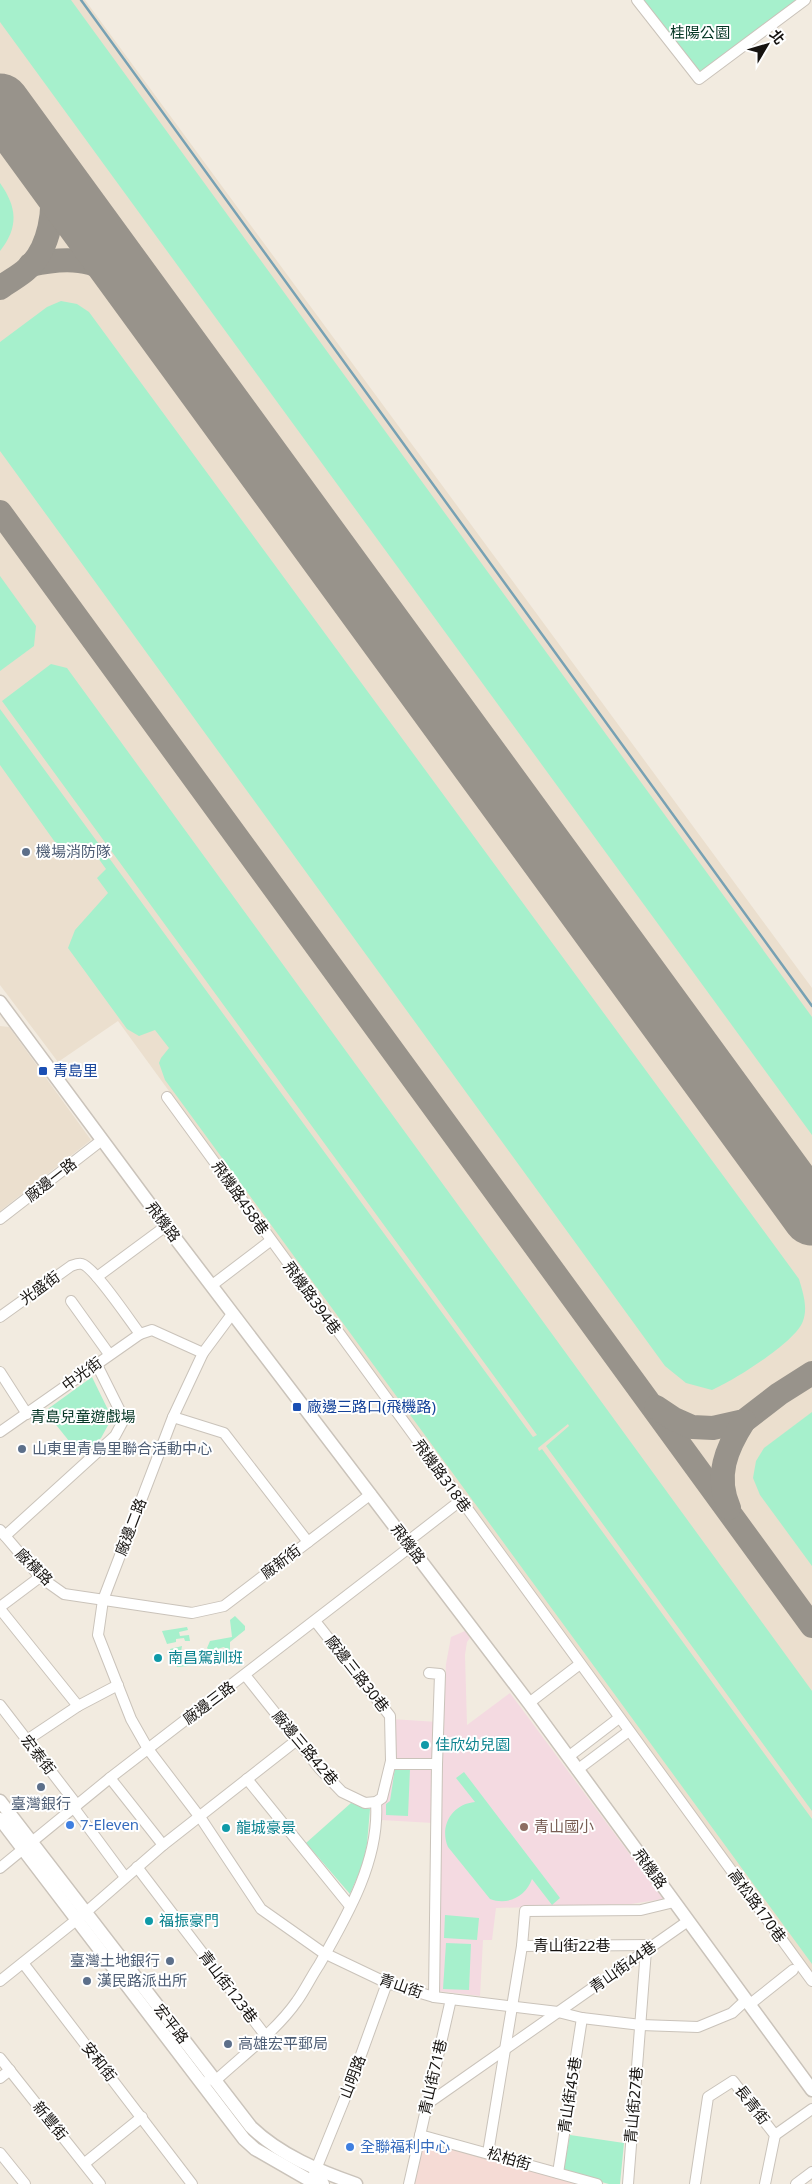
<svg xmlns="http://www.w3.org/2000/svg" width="812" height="2184" font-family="'Noto Sans','Noto Sans TC',sans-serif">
	<rect width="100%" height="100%" fill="#f2ebe0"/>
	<path fill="#f5dbd5" d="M420,2135L597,2184H409Z"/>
	<g fill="#ebdfce">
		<path d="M0,0H85L812,988V1974L118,1021L58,1062L0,985Z"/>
		<path d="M0,1026L9,1027L91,1140L0,1211Z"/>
	</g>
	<g fill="#f4dae1">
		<path d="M465,1631L470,1638L467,1642L465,1655L467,1725L510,1693L663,1899L631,1904L496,1908L492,1940H483L480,1996L438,1991V1812L446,1664L451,1637Z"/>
		<path d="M391,1719L438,1722L433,1823L381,1820Z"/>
	</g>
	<g fill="#a6f0cc">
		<path d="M0,0H71L812,1017V1135L0,22Z"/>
		<path d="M635,0H800L693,79Z"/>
		<path d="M0,183C17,207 19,227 0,251Z"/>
		<path d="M61,301L77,304L89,312L799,1279C803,1293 808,1307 803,1321C796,1342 733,1381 712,1390L686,1383L665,1366L0,451V342L47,307Z"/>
		<path d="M0,576L36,626L34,646L0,671Z"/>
		<path d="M51,664L67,668L812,1691V1811L546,1446L569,1426L568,1424L538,1448L539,1451L542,1449L812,1819V1964L165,1080L159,1063L161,1058L169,1048L155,1030L139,1036L127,1029L68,948L75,930L108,893L97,878L106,869L88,844L67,859L0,765V709L533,1437L537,1435L2,701Z"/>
		<path d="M92,1377L112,1418L101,1438L81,1456L45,1411Z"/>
		<path d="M812,1412V1566L760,1495L753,1478L756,1461L764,1448Z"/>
		<path d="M235,1616L245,1626V1630L230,1642V1653L224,1647L210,1651L207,1648L210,1641L232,1637L230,1620Z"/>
		<path d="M187,1627L188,1630L179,1632L180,1636L189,1635L190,1641H185L184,1638L176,1639V1642L167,1644L162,1631Z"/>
		<path d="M182,1646L181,1652L185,1658L192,1659L200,1655L201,1660L199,1665L177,1667L170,1649Z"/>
		<path d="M395,1768L410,1769L408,1816L386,1815V1804L390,1801Z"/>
		<path d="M464,1772L560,1898L552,1905L532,1879C526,1896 508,1906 490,1899L448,1847C439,1826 452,1804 475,1802L456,1778Z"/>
		<path d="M351,1803L370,1809L367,1844L363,1864L350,1894L306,1843Z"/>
		<path d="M445,1915L479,1918L477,1940L444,1938Z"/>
		<path d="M446,1943L471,1944L469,1990L443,1989Z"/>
		<path d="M570,2135L624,2143L620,2184H609L563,2172Z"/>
	</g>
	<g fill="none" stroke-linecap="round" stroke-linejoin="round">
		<path stroke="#77a1b3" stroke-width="2.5" d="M81,0L812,1006"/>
		<g stroke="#98938b" stroke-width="24">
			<path d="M30,265C82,253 103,262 141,297"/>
			<path d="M0,288C9,281 20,276 28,268C49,249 57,208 49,182C46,173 42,165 39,157"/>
			<path d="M0,512L812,1626"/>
			<path d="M656,1407L674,1419L692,1427L713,1428L744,1421L779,1394L812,1373"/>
			<path d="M729,1508C715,1476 726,1449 744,1421"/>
		</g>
		<path stroke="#98938b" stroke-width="59" d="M0,103L812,1216"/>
		<g stroke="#cac3ba" stroke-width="12">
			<g id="minor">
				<path d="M637,0L699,79L805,0"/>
				<path d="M167,1097L812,1981"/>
				<path d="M0,1219L102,1140"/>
				<path d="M97,1277L166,1226"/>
				<path d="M211,1286L270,1241"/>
				<path d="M71,1301L109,1354"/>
				<path d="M232,1314L203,1353L173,1417L103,1600L98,1635L131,1719L148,1749L202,1820L261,1909L322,1952L387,1983L434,1997L558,2012L582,2018L641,2025L698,2027L732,2013L746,2000"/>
				<path d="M0,1317L71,1266C74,1265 78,1263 82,1264C94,1267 130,1321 140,1334L152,1330L203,1353"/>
				<path d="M0,1372L27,1414"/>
				<path d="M173,1417L224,1433L308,1542"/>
				<path d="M0,1432L140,1334"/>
				<path d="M0,1530L40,1577L64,1594L192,1613L224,1606L371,1494"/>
				<path d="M5,1536L115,1436L122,1423L120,1411L96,1363"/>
				<path d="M407,1542L460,1501"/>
				<path d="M0,1607L40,1577"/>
				<path d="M0,1609L78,1706"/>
				<path d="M245,1675L319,1768L342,1792L365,1803L376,1802L382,1798L391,1761L390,1716L315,1621"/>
				<path d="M529,1703L580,1664"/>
				<path d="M0,1705L77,1805"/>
				<path d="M27,1740L78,1706L118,1685"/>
				<path d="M568,1757L619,1718"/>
				<path d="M391,1764H437L440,1674L429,1673"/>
				<path d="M577,1770L629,1731"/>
				<path d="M110,1778L163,1845"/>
				<path d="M247,1779L350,1906"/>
				<path d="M74,1808L125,1877"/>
				<path d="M137,1867L265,2035"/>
				<path d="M0,1868L110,1778L410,1547"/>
				<path d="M522,1946L525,1911L641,1910L674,1902"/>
				<path d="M23,1963L192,2184"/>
				<path d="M0,1981L85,1913L163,1845L297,1740"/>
				<path d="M434,1997L437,1764"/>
				<path d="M749,2005L793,1970"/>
				<path d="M0,2058L100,2184"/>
				<path d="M0,2078L10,2070"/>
				<path d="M209,2079L215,2081C241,2057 277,2030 297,2001C305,1990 311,1977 319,1965C347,1916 380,1860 376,1802"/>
				<path d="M427,2104L688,1921"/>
				<path d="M420,2135L597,2184"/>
				<path d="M775,2135L812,2109"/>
				<path d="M0,2153L25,2184"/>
				<path d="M488,2153L522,1946L653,1945"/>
				<path d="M85,2163L142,2117"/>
				<path d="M316,2170L324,2184"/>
				<path d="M558,2173L582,2018"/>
				<path d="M310,2184L349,2088L387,1983"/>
				<path d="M409,2184L451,1999"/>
				<path d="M628,2184L646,1950"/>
				<path d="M695,2184L708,2097L733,2081L775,2135L765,2184"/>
				<path d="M796,2184L812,2172"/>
			</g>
		</g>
		<g stroke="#cac3ba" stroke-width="15">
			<g id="tertiary">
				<path d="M0,1002L166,1226L529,1703L812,2090"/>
				<path d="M0,1801L251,2127C280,2155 319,2171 356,2184"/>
				<path d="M0,1819L244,2139L255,2149L316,2184"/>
			</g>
		</g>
		<use href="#minor" stroke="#fff" stroke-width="10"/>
		<use href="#tertiary" stroke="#fff" stroke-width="12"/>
	</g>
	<g fill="#5c6f8a" stroke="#fff" stroke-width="2">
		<circle cx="26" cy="852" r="5"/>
		<circle cx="22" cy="1449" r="5"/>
		<circle cx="41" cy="1787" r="5"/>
		<circle cx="170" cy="1961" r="5"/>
		<circle cx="87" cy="1981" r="5"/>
		<circle cx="228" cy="2044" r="5"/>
	</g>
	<g fill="#1a4fb4" stroke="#fff" stroke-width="2">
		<rect x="38" y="1066" width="10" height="10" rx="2.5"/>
		<rect x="292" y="1402" width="10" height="10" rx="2.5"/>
	</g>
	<g fill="#0f9aa8" stroke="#fff" stroke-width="2">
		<circle cx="158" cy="1658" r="5"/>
		<circle cx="425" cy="1745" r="5"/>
		<circle cx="226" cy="1828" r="5"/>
		<circle cx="149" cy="1921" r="5"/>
	</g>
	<g fill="#3f7fe0" stroke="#fff" stroke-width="2">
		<circle cx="70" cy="1825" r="5"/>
		<circle cx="350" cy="2147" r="5"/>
	</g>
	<circle fill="#8d6e63" stroke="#fff" stroke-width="2" cx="524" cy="1827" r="5"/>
	<g text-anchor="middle" stroke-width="4" stroke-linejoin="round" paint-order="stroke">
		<g font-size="15" fill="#033523" stroke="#fff">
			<text x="700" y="38">桂陽公園</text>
			<text x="83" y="1422">青島兒童遊戲場</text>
		</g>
		<g font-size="15" fill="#4e5e75" stroke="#fff" text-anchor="start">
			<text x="36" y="857">機場消防隊</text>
			<text x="32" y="1454">山東里青島里聯合活動中心</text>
			<text x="41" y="1809" text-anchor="middle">臺灣銀行</text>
			<text x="160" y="1966" text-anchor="end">臺灣土地銀行</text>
			<text x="97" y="1986">漢民路派出所</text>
			<text x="238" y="2049">高雄宏平郵局</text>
		</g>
		<g font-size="15" fill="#164399" stroke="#fff" text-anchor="start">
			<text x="53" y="1076">青島里</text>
			<text x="307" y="1412">廠邊三路口(飛機路)</text>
		</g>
		<g font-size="15" fill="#161310" stroke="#fff">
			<text transform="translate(51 1180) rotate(-38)" y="5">廠邊一路</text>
			<text transform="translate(240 1198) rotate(55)" y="5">飛機路458巷</text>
			<text transform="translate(163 1222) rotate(53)" y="5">飛機路</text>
			<text transform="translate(40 1288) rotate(-36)" y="5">光盛街</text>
			<text transform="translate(312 1298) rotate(54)" y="5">飛機路394巷</text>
			<text transform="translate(82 1374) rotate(-36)" y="5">中光街</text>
			<text transform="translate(442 1476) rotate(54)" y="5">飛機路318巷</text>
			<text transform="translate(131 1527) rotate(-69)" y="5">廠邊二路</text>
			<text transform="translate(408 1544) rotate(53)" y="5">飛機路</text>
			<text transform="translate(281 1562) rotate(-37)" y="5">廠新街</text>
			<text transform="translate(34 1567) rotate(45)" y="5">廠橫路</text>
			<text transform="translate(357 1674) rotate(52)" y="5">廠邊三路30巷</text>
			<text transform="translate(209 1703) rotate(-37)" y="5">廠邊三路</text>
			<text transform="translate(305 1748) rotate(50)" y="5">廠邊三路42巷</text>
			<text transform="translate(38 1755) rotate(52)" y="5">宏泰街</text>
			<text transform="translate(650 1869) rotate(54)" y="5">飛機路</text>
			<text transform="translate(757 1906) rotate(54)" y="5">高松路170巷</text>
			<text x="572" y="1951">青山街22巷</text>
			<text transform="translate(623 1967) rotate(-35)" y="5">青山街44巷</text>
			<text transform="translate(401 1986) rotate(19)" y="5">青山街</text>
			<text transform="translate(228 1987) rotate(53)" y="5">青山街123巷</text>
			<text transform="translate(171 2024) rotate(52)" y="5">宏平路</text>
			<text transform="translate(99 2062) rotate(52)" y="5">安和街</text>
			<text transform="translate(353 2077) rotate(-69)" y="5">山明路</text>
			<text transform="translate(433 2077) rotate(-77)" y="5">青山街71巷</text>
			<text transform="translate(570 2095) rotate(-81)" y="5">青山街45巷</text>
			<text transform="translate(634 2105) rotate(-85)" y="5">青山街27巷</text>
			<text transform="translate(752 2105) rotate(52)" y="5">長青街</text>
			<text transform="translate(50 2121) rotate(51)" y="5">新豐街</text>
			<text transform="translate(509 2159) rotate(16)" y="5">松柏街</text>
		</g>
		<g font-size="15" fill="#0d838f" stroke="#fff" text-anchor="start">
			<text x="168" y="1663">南昌駕訓班</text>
			<text x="435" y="1750">佳欣幼兒園</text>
			<text x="236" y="1833">龍城豪景</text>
			<text x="159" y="1926">福振豪門</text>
		</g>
		<g font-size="15" fill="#366cbe" stroke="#fff" text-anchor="start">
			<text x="80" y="1830">7-Eleven</text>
			<text x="360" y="2152">全聯福利中心</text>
		</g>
		<g font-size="15" fill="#785e54" stroke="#fff" text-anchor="start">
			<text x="534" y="1832">青山國小</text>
		</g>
	</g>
	<g transform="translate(767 45) rotate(52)" stroke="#ffffff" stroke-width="4" paint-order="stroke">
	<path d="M0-4L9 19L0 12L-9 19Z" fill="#161310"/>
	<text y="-8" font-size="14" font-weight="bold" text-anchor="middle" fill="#161310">北</text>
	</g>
</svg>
